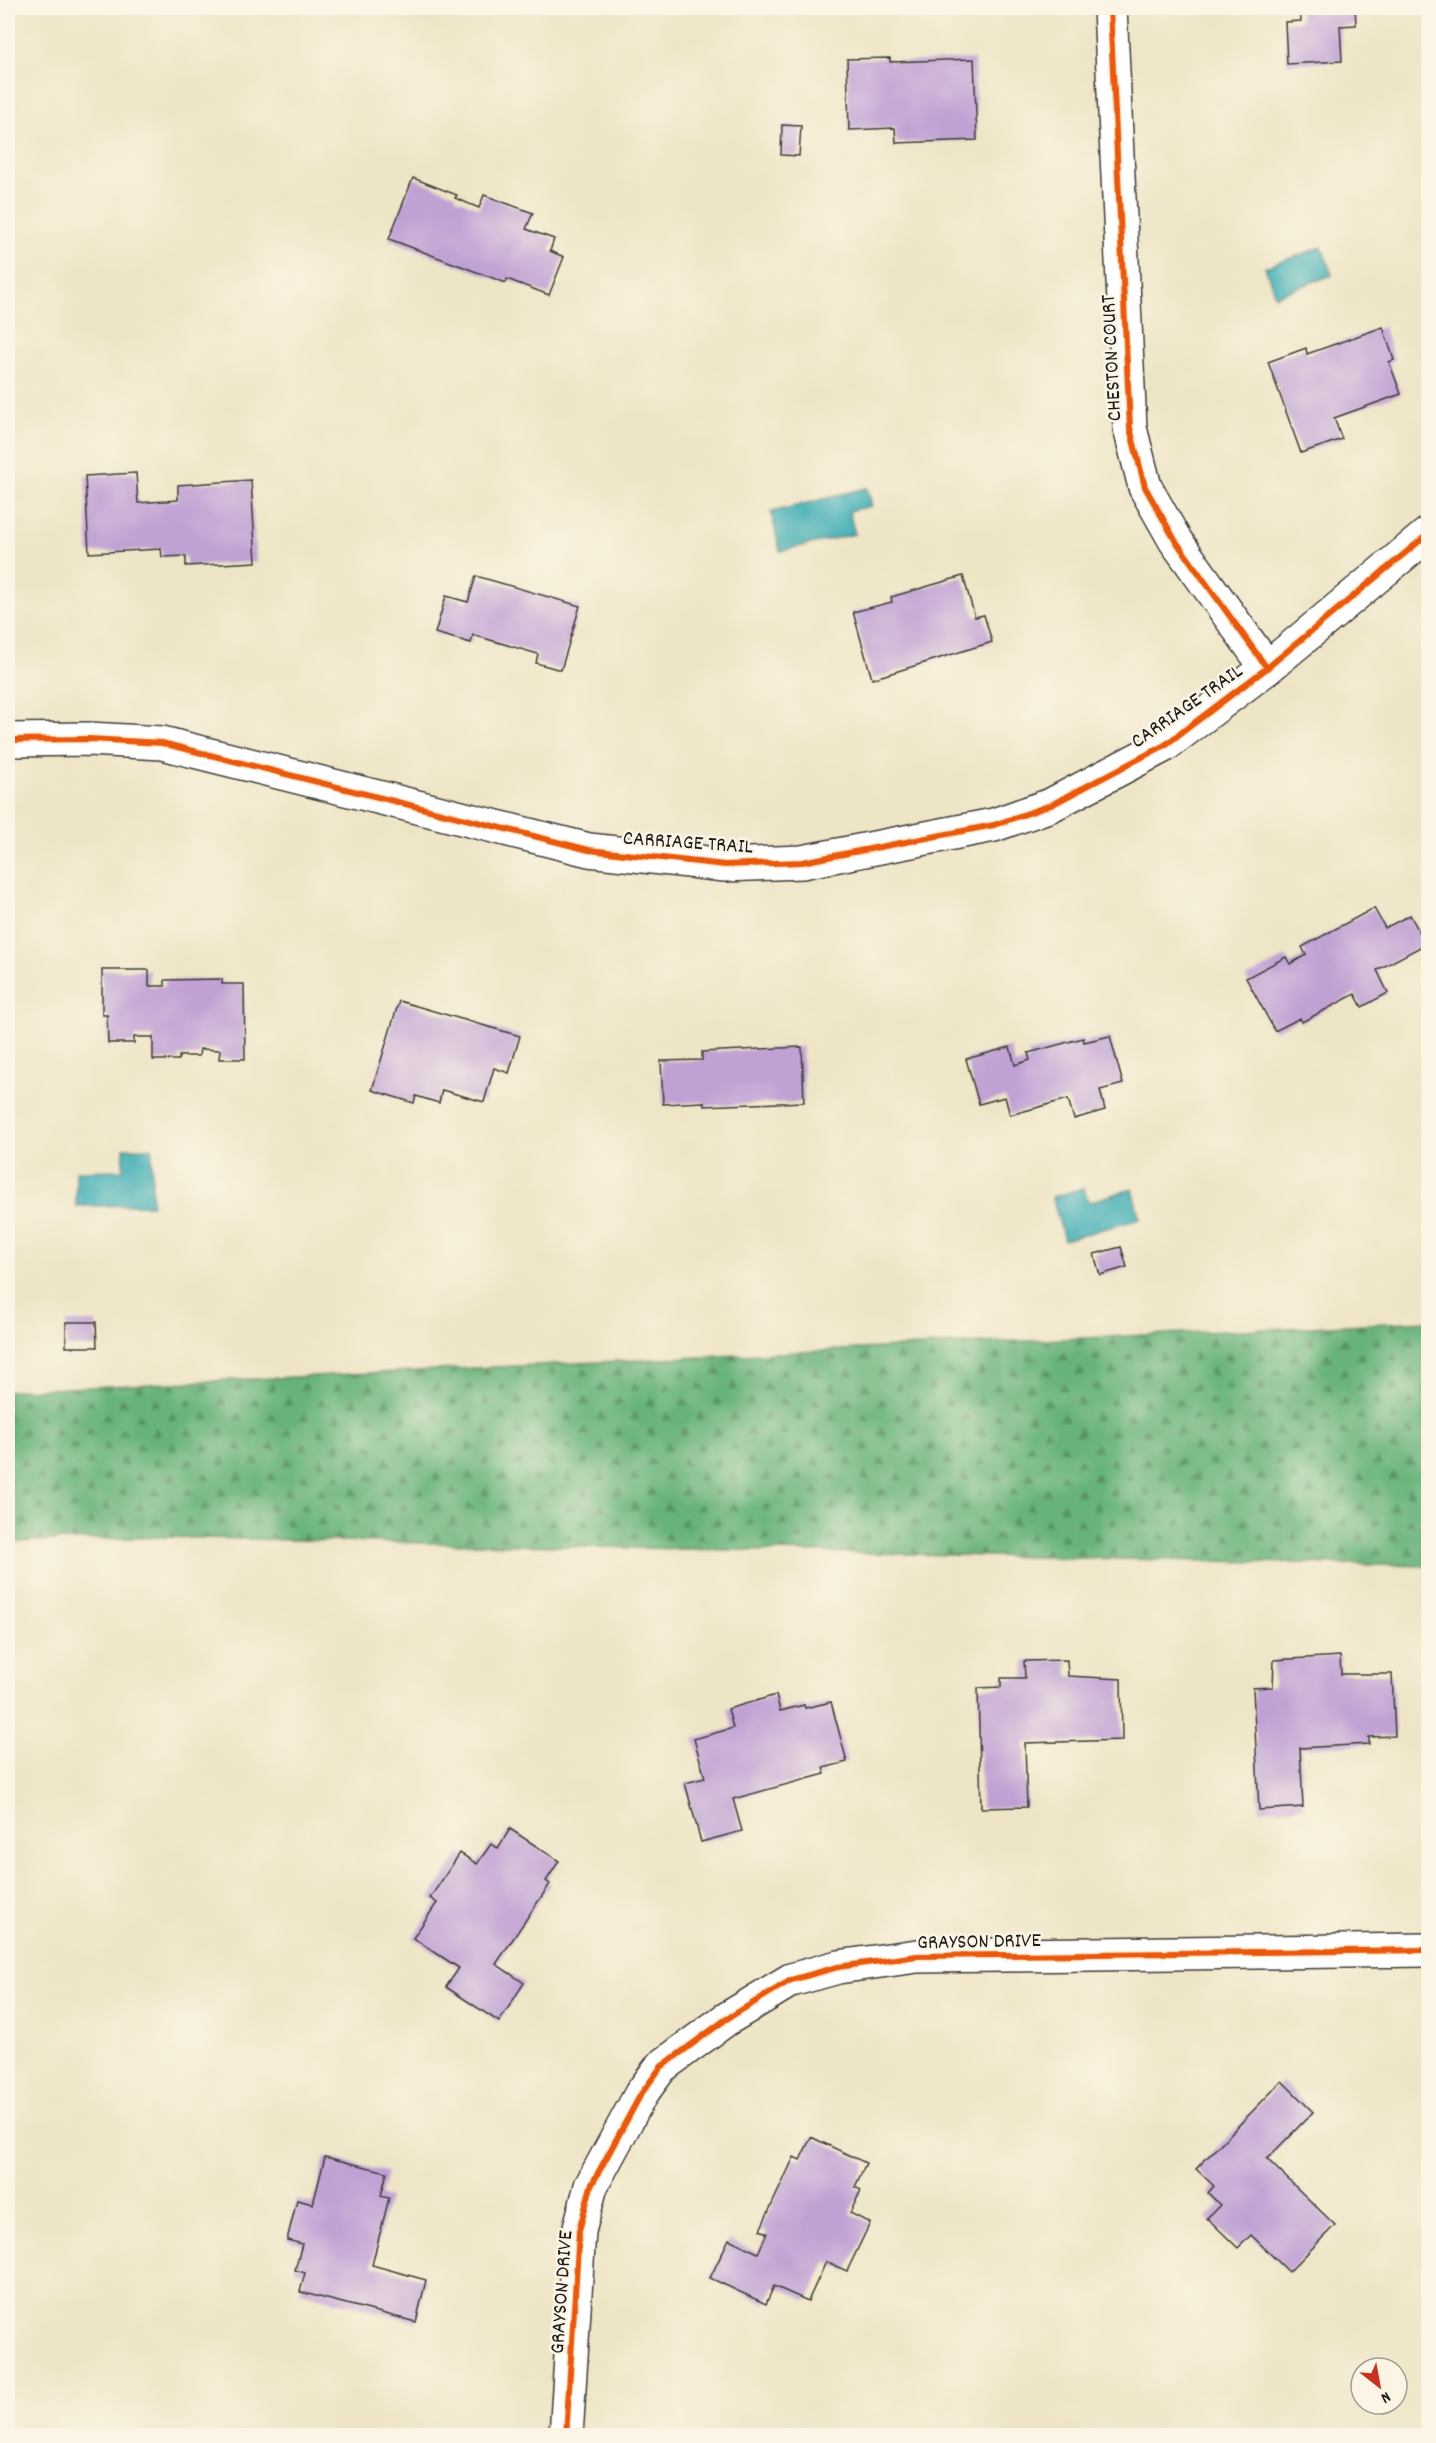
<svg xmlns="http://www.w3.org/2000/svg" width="1436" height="2443" font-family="Dekko,sans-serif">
	<defs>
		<pattern id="forest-firs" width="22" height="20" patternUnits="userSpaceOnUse" patternTransform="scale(1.5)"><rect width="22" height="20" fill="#68b37b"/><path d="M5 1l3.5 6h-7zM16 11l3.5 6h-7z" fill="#559164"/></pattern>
	</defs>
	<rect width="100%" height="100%" fill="#fcf5e5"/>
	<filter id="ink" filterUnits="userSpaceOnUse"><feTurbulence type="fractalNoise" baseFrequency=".0167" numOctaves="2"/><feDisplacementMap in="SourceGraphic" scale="12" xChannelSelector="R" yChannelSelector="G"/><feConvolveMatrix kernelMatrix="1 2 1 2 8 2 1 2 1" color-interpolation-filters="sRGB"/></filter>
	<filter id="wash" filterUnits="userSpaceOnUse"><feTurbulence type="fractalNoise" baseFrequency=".008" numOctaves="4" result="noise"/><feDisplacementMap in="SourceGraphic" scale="24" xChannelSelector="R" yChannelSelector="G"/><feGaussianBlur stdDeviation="1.35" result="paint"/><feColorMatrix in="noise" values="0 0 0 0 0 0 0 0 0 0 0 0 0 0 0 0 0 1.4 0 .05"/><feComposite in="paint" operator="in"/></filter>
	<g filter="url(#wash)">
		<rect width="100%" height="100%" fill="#eee5c6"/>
		<path fill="url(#forest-firs)" stroke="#42684c" stroke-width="1.5" d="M1428,1321V1566L162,1537L8,1542V1391Z"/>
		<g fill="#39abb3" stroke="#2a6468" stroke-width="1.5">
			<path d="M1322,247L1332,275L1275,296L1265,267Z"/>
			<path d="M867,488L872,506L849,511L855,534L780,551L771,512Z"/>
			<path d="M124,1148H152V1205L76,1206V1171L123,1170Z"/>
			<path d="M1084,1188L1088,1202L1132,1189L1140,1219L1064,1240L1052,1197Z"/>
		</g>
		<g id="blocks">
			<g fill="#c0a1d4">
				<path d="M1300,8H1355L1356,25L1340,26L1342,61L1287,64L1285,22L1301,21Z"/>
				<path d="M890,58V62L974,59L977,140L896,143L895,128L849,130L847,59Z"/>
				<path d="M782,125L801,126L799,156L781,155Z"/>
				<path d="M413,178L457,195L455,198L479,208L484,195L533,213L526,229L554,239L550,251L564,257L549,295L507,279L506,283L389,239Z"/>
				<path d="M1383,327L1394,360L1389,362L1401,394L1334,418L1342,439L1301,453L1268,362L1306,348L1307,354Z"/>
				<path d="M136,473L138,503L178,500V485L251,480L256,562L186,566V556L162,557L161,549L89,553L85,476Z"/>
				<path d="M476,576L580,606L561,670L536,663L538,654L473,635L471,643L435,633L446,596L468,602Z"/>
				<path d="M963,576L975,617L984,615L992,642L872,679L853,612L892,602L891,597Z"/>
				<path d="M1374,908L1385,928L1410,915L1426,944L1377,970L1388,993L1362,1007L1355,994L1302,1022L1300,1018L1275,1031L1246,978L1286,957L1290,964L1306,955L1302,947Z"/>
				<path d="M102,970H149V986H165V980L222,979V984H244L245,1059H219L220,1050L200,1049L199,1056H179V1060H153V1037H134V1043H108L107,1015H102Z"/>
				<path d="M399,1001L520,1036L509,1073L494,1068L484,1102L442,1090L439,1103L416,1096L414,1103L372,1090Z"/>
				<path d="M1110,1036L1123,1084L1100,1090L1105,1110L1074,1119L1068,1099L1010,1115L1005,1097L979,1104L966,1059L1010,1047L1015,1065L1030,1060L1028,1053L1083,1038L1084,1042Z"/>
				<path d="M802,1047L804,1102L704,1106V1102L663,1104L661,1061L702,1060V1052Z"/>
				<path d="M1121,1247L1127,1267L1100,1275L1094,1254Z"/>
				<path d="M66,1322H96L97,1347H66Z"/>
				<path d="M1340,1656L1341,1674H1392L1395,1736L1369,1737V1744L1300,1748L1303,1807L1259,1810L1253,1688L1273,1687L1274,1660Z"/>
				<path d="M1067,1660L1068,1676L1121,1679L1122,1740L1025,1743L1027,1807L981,1808L978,1688L1001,1687V1678H1025L1024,1661Z"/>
				<path d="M776,1695L780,1711L804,1705L805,1708L831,1702L847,1762L823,1768L825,1774L733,1799L742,1831L701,1842L685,1783L705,1778L694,1739L733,1728L728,1709Z"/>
				<path d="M510,1829L559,1861L546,1881L550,1884L496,1964L524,1983L499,2022L446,1987L459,1968L413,1938L437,1903L430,1898L460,1853L477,1864L491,1844L498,1848Z"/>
				<path d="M1282,2081L1313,2112L1267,2159L1335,2225L1289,2272L1251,2235L1238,2248L1207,2218L1220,2205L1208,2193L1214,2186L1196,2169Z"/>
				<path d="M811,2137L866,2163L855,2187L861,2190L850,2213L870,2223L847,2271L826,2262L808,2301L774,2286L766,2304L710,2278L729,2239L758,2253L767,2233L760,2230L794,2157L800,2160Z"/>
				<path d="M325,2157L387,2172L381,2196L389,2198L372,2265L426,2280L416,2322L300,2292L305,2273L295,2270L302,2244L287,2240L297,2200L313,2204Z"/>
			</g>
		</g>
	</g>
	<g filter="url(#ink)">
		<use href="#blocks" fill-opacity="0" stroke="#3c3a36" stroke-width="1.5"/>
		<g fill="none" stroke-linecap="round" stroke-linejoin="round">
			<g stroke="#3c3a36" stroke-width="36">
				<g id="minor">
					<path d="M1110,8L1130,428L1145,487L1175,540L1267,668"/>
					<path d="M8,740L89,739L162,743L589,850L725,865L802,862L994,825L1051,805L1165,745L1267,668L1428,534"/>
					<path d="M566,2436L579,2231L591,2186L641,2094L661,2067L725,2020L791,1980L838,1967L917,1956L1428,1950"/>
				</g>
			</g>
			<use href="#minor" stroke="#fff" stroke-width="33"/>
			<g stroke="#fcf5e5" stroke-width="10">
				<g id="cycleway">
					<path d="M1110,8L1130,428L1145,487L1175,540L1267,668"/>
					<path d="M8,740L89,739L162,743L589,850L725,865L802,862L994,825L1051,805L1165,745L1267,668L1428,534"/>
					<path d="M566,2436L579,2231L591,2186L641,2094L661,2067L725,2020L791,1980L838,1967L917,1956L1428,1950"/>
				</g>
			</g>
			<use href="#cycleway" stroke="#e8590c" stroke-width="6"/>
		</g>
	</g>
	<g text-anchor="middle" stroke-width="5" stroke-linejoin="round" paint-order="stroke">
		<g font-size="21" fill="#1c1c1c" stroke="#fcf5e5">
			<text transform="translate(1110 358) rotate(-93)" y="7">CHESTON COURT</text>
			<text transform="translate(1186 705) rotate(-35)" y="7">CARRIAGE TRAIL</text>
			<text transform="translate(688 841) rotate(4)" y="7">CARRIAGE TRAIL</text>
			<text transform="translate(979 1940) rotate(-1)" y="7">GRAYSON DRIVE</text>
			<text transform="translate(560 2292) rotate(-86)" y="7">GRAYSON DRIVE</text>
		</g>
	</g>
	<rect width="1436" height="2443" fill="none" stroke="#fcf5e5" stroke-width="30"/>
	<g transform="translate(1379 2386) rotate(149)"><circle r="28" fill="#fcf5e5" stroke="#a29e95" stroke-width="1.5"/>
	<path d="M0-4.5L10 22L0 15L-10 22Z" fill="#c8321e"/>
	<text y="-9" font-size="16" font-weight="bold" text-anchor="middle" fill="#1c1c1c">N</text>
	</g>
</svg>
